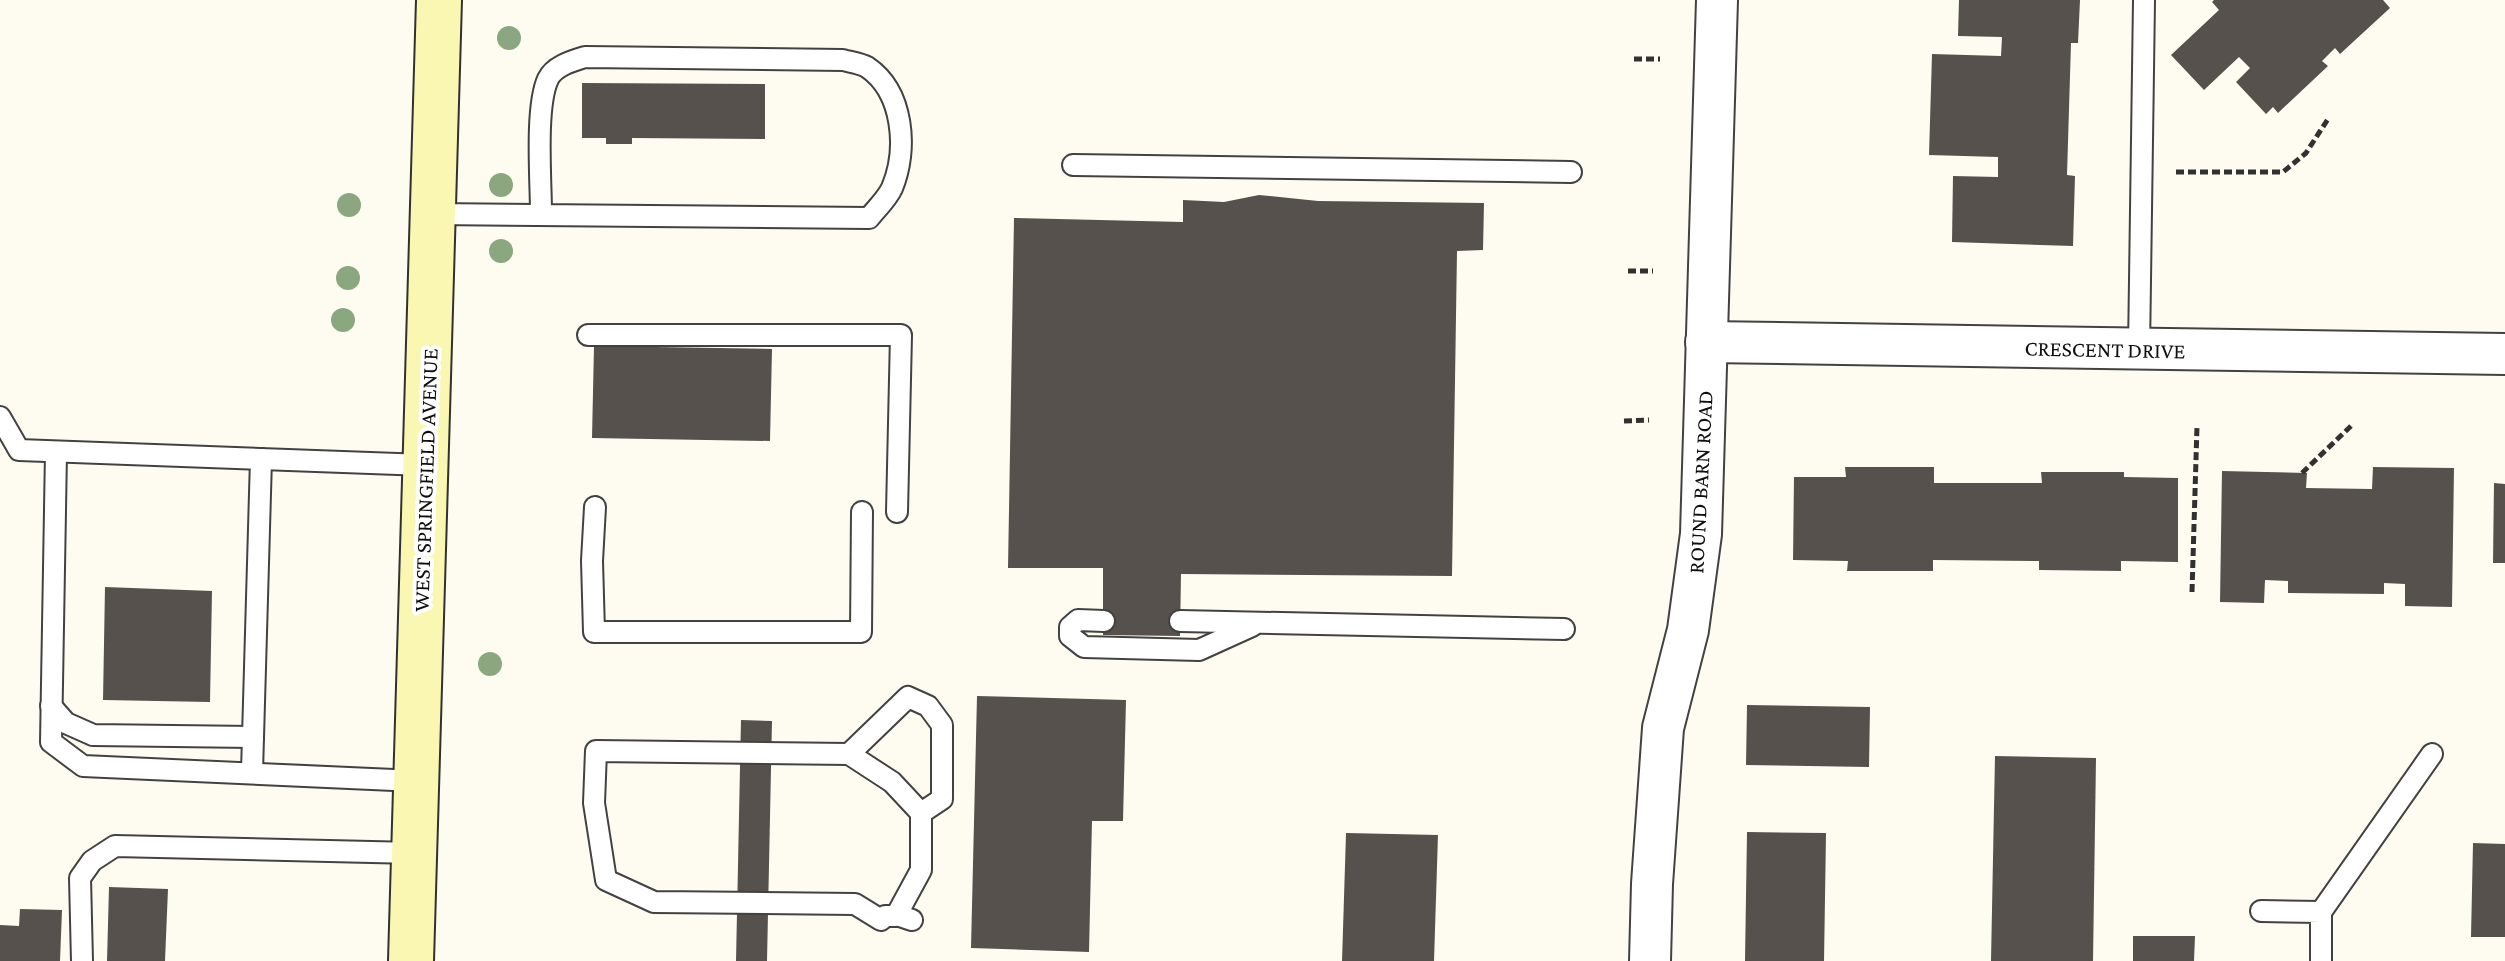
<svg xmlns="http://www.w3.org/2000/svg" width="2505" height="961" font-family="'Crimson Pro',serif">
	<rect width="100%" height="100%" fill="#fefcf1"/>
	<g fill="#56514c">
		<path d="M1959,0H2080L2078,43H2071L2067,175L2075,176L2073,246L1952,242L1953,176L1998,177V157L1929,155L1932,54L2001,56L2002,37L1958,36Z"/>
		<path d="M2214,0H2383L2390,8L2340,54L2335,48L2322,61L2328,66L2278,113L2273,107L2266,114L2236,82L2250,68L2239,57L2204,90L2171,55L2219,10L2212,2Z"/>
		<path d="M582,83L765,84V139L632,138V144H606V138H582Z"/>
		<path d="M1259,195L1318,201L1484,203L1483,250L1457,251L1452,576L1181,574L1180,636L1103,635V568H1008L1014,218L1183,222V200L1224,202Z"/>
		<path d="M594,346L772,349L770,441L592,438Z"/>
		<path d="M1845,467H1934V483H2042L2041,472H2124V477L2178,478V562L2121,561V571L2039,570V561L1933,560V571H1847L1848,561L1793,560L1794,477H1846Z"/>
		<path d="M2373,467L2454,468L2452,607L2405,606V584L2384,583V594L2288,593V581L2265,580L2264,603L2220,602L2222,471L2307,473L2306,488L2372,489Z"/>
		<path d="M2494,483L2505,484V563H2493Z"/>
		<path d="M105,587L212,591L210,702L103,700Z"/>
		<path d="M977,696L1126,700L1123,821H1092L1089,952L971,948Z"/>
		<path d="M1747,705L1870,707L1869,767L1746,765Z"/>
		<path d="M741,720L772,721L767,961H736Z"/>
		<path d="M1995,756L2096,758L2093,961H1991Z"/>
		<path d="M1747,832L1826,833L1824,961H1745Z"/>
		<path d="M1346,833L1438,835L1434,961H1342Z"/>
		<path d="M2473,843L2505,844V937H2471Z"/>
		<path d="M109,887L168,889L165,961H107Z"/>
		<path d="M20,909L62,910L60,961H0V925L19,926Z"/>
		<path d="M2133,936H2195L2194,961H2133Z"/>
	</g>
	<g fill="none" stroke-linecap="round" stroke-linejoin="round">
		<g stroke="#424242" stroke-width="24">
			<g id="service">
				<path d="M1073,165L1571,172"/>
				<path d="M432,214L869,218C876,209 887,199 892,188C908,150 904,92 867,67C860,63 850,62 843,60L585,57C572,61 554,66 548,79C535,107 541,181 541,213"/>
				<path d="M588,335H901L897,512"/>
				<path d="M2139,350L2144,0"/>
				<path d="M0,417L19,450L425,465"/>
				<path d="M56,452L51,742L83,766L416,781"/>
				<path d="M595,507L592,561L594,632H861L862,512"/>
				<path d="M1104,621L1078,620L1070,627V636L1084,647L1199,650L1252,626"/>
				<path d="M1180,621L1564,629"/>
				<path d="M51,706L66,723L93,735L253,737"/>
				<path d="M849,754L908,697L928,706L942,725V799L921,813"/>
				<path d="M252,772L261,459"/>
				<path d="M2261,911L2321,912V961"/>
				<path d="M2321,912L2432,754"/>
				<path d="M896,916L921,870V813L892,782L849,754L596,751L594,803L606,880L654,902L855,904L881,920L885,916H896L897,915L912,920"/>
				<path d="M82,961L80,878L92,861L115,846L414,853"/>
			</g>
		</g>
		<g stroke="#424242" stroke-width="44">
			<g id="minor">
				<path d="M1706,342L2505,354"/>
				<path d="M1650,961L1652,884L1663,728L1688,630L1701,534L1717,0"/>
			</g>
		</g>
		<g stroke="#313131" stroke-width="48">
			<path id="secondary" d="M411,961L439,0"/>
		</g>
		<g stroke="#313131" stroke-width="5" stroke-dasharray="8 4" stroke-linecap="butt">
			<path d="M1634,59H1660"/>
			<path d="M2176,172H2283L2306,153L2328,119"/>
			<path d="M1628,271H1653"/>
			<path d="M1624,421L1649,420"/>
			<path d="M2302,473L2351,426"/>
			<path d="M2192,592L2197,426"/>
		</g>
		<use href="#service" stroke="#fff" stroke-width="20"/>
		<use href="#minor" stroke="#fff" stroke-width="40"/>
		<use href="#secondary" stroke="#f9f7b1" stroke-width="44"/>
	</g>
	<g fill="#8aa780">
		<circle cx="509" cy="38" r="12"/>
		<circle cx="501" cy="185" r="12"/>
		<circle cx="349" cy="205" r="12"/>
		<circle cx="501" cy="251" r="12"/>
		<circle cx="348" cy="278" r="12"/>
		<circle cx="343" cy="320" r="12"/>
		<circle cx="490" cy="664" r="12"/>
	</g>
	<g text-anchor="middle" stroke-width="8" stroke-linejoin="round" paint-order="stroke">
		<g font-size="22" fill="#0f0f0f" stroke="#fff">
			<text transform="translate(2105 349) rotate(1)" y="8">CRESCENT DRIVE</text>
			<text transform="translate(425 480) rotate(-88)" y="8">WEST SPRINGFIELD AVENUE</text>
			<text transform="translate(1700 482) rotate(-87)" y="8">ROUND BARN ROAD</text>
		</g>
	</g>
</svg>
